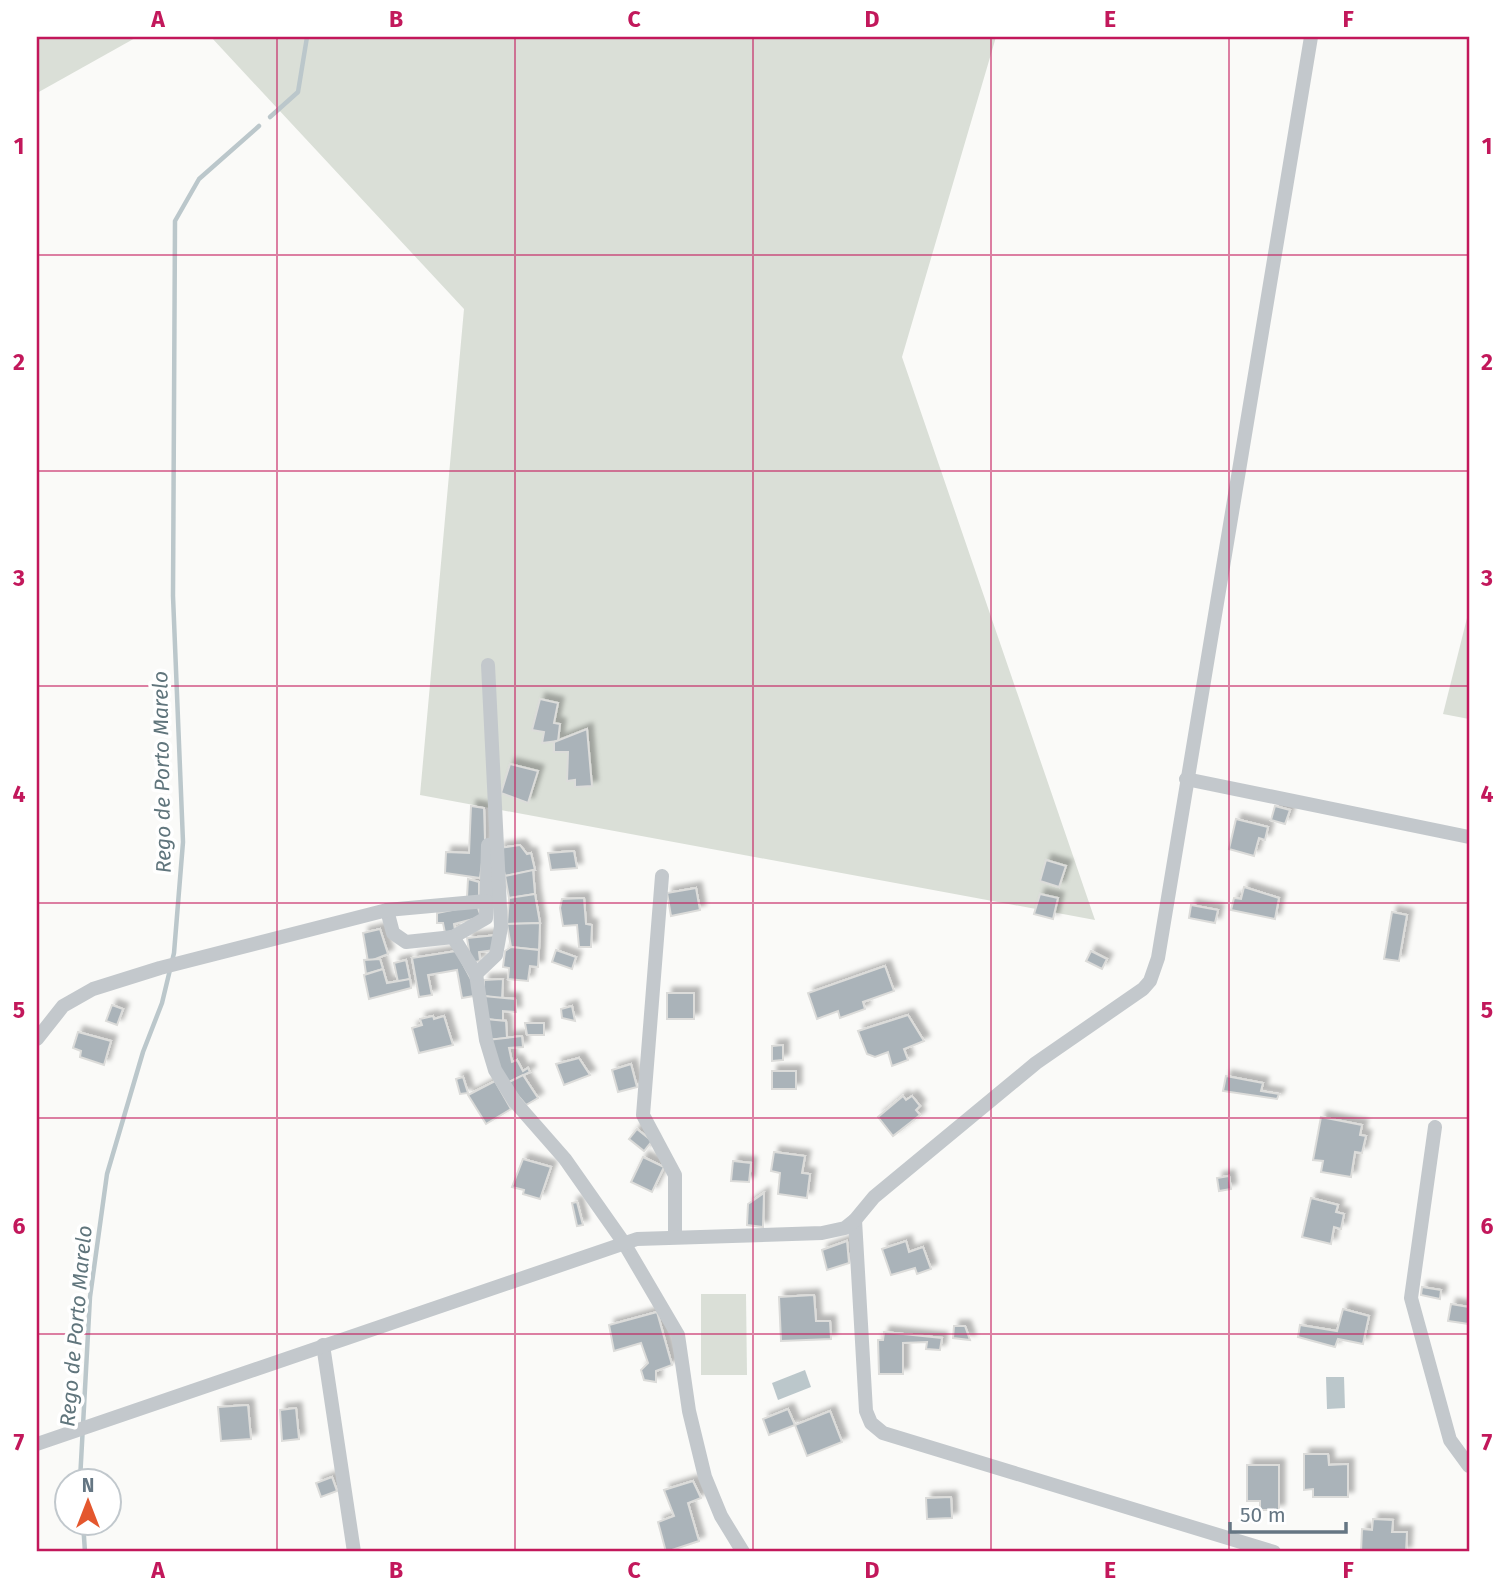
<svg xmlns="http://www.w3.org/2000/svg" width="1506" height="1589" font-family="'Fira Sans',sans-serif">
	<defs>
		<filter id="shadow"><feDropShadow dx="5.5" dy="-5.5" stdDeviation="2" flood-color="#0004"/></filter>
	</defs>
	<rect width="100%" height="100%" fill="#fafaf8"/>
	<g fill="#dadfd7">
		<path d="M37,37H137L37,93Z"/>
		<path d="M211,37H996L902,357L1095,920L420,795L464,309Z"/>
		<path d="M1469,610V719L1443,714Z"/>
		<path d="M701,1294H746L747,1375H701Z"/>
	</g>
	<g fill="#bbc7cb">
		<path d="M805,1370L811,1387L778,1400L772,1383Z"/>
		<path d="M1326,1377H1344L1345,1408L1327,1409Z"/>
	</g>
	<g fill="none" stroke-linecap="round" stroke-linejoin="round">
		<g stroke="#bbc7cb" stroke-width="4.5">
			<path d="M270,117L298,92L307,37"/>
			<path d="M80,1480L90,1297L107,1174L143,1052L162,1003L174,953L183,842L173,596L175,221L199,179L259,126"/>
			<path d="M83,1522L85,1552"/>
		</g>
	</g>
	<g fill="#aab3b9" stroke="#dcdcda" stroke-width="2" filter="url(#shadow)">
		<path d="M540,699L558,703L554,723L560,724L558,741L542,743L544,732L532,730Z"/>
		<path d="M587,729L592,786L575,787V780L567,781L568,752H554V742Z"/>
		<path d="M510,764L538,771L528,803L501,793Z"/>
		<path d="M471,806L484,808L485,840L480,878L445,873L446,852L469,853Z"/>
		<path d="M1275,806L1290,810L1285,824L1271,820Z"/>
		<path d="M1236,819L1268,827L1265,840L1259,838L1254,856L1229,849Z"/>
		<path d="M520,845L527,854L531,853L535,870L505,876L499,848Z"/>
		<path d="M574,851L577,868L551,870L548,853Z"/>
		<path d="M1046,860L1066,866L1059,887L1040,881Z"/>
		<path d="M533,870L535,894L509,898L505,876Z"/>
		<path d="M468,879L479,882V899L467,897Z"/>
		<path d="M1244,887L1279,898L1275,919L1231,910L1234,898L1241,899Z"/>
		<path d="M696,888L700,910L671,916L667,893Z"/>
		<path d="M535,894L540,923L507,924L509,898Z"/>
		<path d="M1040,894L1058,898L1053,919L1034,914Z"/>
		<path d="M584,898L586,924L592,925L591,947H579L577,925L563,926L560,908L562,899Z"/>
		<path d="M477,905L481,917L454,924L455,930L445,933L443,923H437V913Z"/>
		<path d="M1191,905L1218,910L1215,923L1189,918Z"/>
		<path d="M1392,912L1407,915L1399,961L1384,959Z"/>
		<path d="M540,923L539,950L511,947L507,924Z"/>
		<path d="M380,929L388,954L368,962L363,933Z"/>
		<path d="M497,935L495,950L479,952L480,961L471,963L467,938Z"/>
		<path d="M511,947L539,950L538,967L530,966L528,981L508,979L509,968L503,967L505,951Z"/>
		<path d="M556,950L576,957L572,969L552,962Z"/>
		<path d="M456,951L473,983L474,996L462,998L457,970L428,975L432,995L419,997L412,958Z"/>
		<path d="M1091,951L1107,959L1102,969L1086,961Z"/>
		<path d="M380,959L383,969L366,974L364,960Z"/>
		<path d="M406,960L410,979L398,982L394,963Z"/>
		<path d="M885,966L894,991L863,1002L865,1009L840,1018L838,1011L817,1019L808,993Z"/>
		<path d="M383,969L387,983L410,979L411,988L369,999L364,975Z"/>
		<path d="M503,979L502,999L484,996V980Z"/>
		<rect x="667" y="993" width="27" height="26"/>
		<path d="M484,996L515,999L516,1012L503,1011V1021L486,1019Z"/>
		<path d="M112,1005L123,1009L117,1025L106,1021Z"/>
		<path d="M572,1006L575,1021L562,1018L561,1009Z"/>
		<path d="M908,1015L924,1041L904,1049L908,1060L892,1066L888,1052L875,1057L867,1054L858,1031Z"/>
		<path d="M433,1016L434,1019L444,1016L453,1045L419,1053L412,1028L422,1025L420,1019Z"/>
		<path d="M486,1019L506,1021L507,1038L487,1040Z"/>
		<path d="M525,1023H544V1035H527Z"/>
		<path d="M78,1032L111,1041L104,1065L80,1057L81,1051L73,1048Z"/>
		<path d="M522,1036L523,1047L509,1048L512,1062L517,1060L523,1071L528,1068L530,1072L507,1083L487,1040Z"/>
		<path d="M783,1045V1060L772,1061V1046Z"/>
		<path d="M579,1058L590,1075L564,1085L556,1064Z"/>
		<path d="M631,1064L637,1087L618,1092L612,1070Z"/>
		<rect x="772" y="1071" width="24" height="18"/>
		<path d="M523,1075L538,1098L526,1105L507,1083Z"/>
		<path d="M1226,1076L1263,1083L1261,1091L1279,1094L1277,1099L1223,1091Z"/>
		<path d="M463,1077L468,1093L460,1094L456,1079Z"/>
		<path d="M495,1081L511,1109L486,1124L468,1095Z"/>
		<path d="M903,1096L906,1100L912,1096L920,1106L916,1110L920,1115L893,1136L878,1117Z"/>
		<path d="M1321,1117L1362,1125L1360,1135L1366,1136L1362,1153L1355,1152L1351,1177L1321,1172L1323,1161L1313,1160Z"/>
		<path d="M637,1129L652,1141L644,1151L629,1139Z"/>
		<path d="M774,1152L805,1156L802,1173L810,1174L807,1198L778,1194L780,1173L771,1171Z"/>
		<path d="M643,1157L664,1167L652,1192L631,1182Z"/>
		<path d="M523,1159L551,1167L540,1199L523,1194L524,1190L512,1187Z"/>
		<path d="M733,1161L751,1163L749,1182L731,1181Z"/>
		<path d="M1229,1176L1231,1189L1219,1191L1217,1178Z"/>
		<path d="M764,1193L763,1227L747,1225L748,1204Z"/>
		<path d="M1311,1198L1338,1205L1336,1212L1344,1214L1341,1229L1334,1227L1331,1244L1302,1237Z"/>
		<path d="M577,1202L583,1225L577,1226L572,1203Z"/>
		<path d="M847,1241L849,1263L827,1270L822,1250Z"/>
		<path d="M906,1241L909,1252L923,1247L931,1269L917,1274L915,1268L891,1275L882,1249Z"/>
		<path d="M1422,1287L1441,1290L1440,1299L1421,1295Z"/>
		<path d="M814,1295L816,1321H830L831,1339L781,1341L779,1297Z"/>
		<path d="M1451,1304L1469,1307V1324L1448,1321Z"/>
		<path d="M1343,1309L1369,1316L1363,1344L1338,1339L1335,1347L1298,1337L1300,1325L1337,1331Z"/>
		<path d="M657,1312L672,1365L656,1371V1382L644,1380L641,1370L648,1363L641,1343L614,1351L609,1325Z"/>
		<path d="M954,1326H965L970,1340L953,1338Z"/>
		<path d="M884,1332L942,1338L940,1350L926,1349L927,1342L903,1343V1374H879L878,1340H883Z"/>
		<path d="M248,1405L251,1439L221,1441L218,1407Z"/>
		<path d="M296,1408L299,1439L282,1441L280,1410Z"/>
		<path d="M788,1409L795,1425L769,1435L763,1419Z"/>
		<path d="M830,1411L842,1442L807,1456L795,1425Z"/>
		<path d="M1304,1454H1328L1329,1465L1348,1464V1497H1313V1489L1304,1490Z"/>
		<path d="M1247,1465H1279V1510H1260V1501H1247Z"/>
		<path d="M332,1477L337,1491L321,1497L316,1483Z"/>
		<path d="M693,1481L701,1498L688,1503L699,1541L666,1552L658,1522L674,1516L664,1490Z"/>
		<path d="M951,1497L952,1518L927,1519L926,1498Z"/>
		<path d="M1373,1519L1393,1520L1392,1532H1407L1406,1552H1361L1362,1529L1372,1530Z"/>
	</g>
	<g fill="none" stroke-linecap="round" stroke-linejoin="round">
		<g stroke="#c3c8cc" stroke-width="14">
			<path d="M1186,779L1469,837"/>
			<path d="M662,876L643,1115L675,1175V1237"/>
			<path d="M387,910L393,933L406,942L453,937L476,974L486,1040L495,1070L515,1102L565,1159L624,1243L678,1335L689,1411L705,1477L721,1516L743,1552"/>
			<path d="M453,937L486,918L488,845"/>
			<path d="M476,974L496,955L501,927L488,665"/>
			<path d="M37,1039L63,1006L93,989L160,968L387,910L486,901"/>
			<path d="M1435,1127L1411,1298L1450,1440L1469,1466"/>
			<path d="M855,1220L866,1411L871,1423L883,1433L1274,1552"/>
			<path d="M323,1345L354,1552"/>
			<path d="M37,1444L637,1239L822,1233L845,1228L855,1220L874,1197L1036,1063L1143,989L1150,981L1158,958L1311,37"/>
		</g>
	</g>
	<path fill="none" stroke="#c2185b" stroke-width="2" stroke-opacity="0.55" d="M277,37V1552M515,37V1552M753,37V1552M991,37V1552M1229,37V1552M37,255H1469M37,471H1469M37,686H1469M37,903H1469M37,1118H1469M37,1334H1469"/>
	<g text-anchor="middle" stroke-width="7" stroke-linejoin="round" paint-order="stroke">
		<g font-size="21" font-style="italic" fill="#60757c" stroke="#fff">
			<text transform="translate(162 772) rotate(-91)" y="7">Rego de Porto Marelo</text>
			<text transform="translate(76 1326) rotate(-85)" y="7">Rego de Porto Marelo</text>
		</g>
	</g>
	<rect width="1506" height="1589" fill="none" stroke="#ffffff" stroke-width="77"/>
	<g transform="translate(88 1502)"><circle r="33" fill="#ffffff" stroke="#c1c8cd" stroke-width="2"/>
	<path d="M0-5L12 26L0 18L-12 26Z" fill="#e4572e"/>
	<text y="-10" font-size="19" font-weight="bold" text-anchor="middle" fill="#657683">N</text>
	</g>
	<path d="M1230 1522v10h116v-10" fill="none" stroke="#657683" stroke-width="3.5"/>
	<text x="1240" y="1522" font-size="21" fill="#657683" stroke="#ffffff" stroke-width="5" paint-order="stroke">50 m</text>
	<rect x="38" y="38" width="1430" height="1512" fill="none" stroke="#c2185b" stroke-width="2.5"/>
	<g font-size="23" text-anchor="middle" font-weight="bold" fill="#c2185b">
		<text x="158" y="27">A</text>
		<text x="396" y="27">B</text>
		<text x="634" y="27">C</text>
		<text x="872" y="27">D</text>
		<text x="1110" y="27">E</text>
		<text x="1348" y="27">F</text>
		<text x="19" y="154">1</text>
		<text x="1487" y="154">1</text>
		<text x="19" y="370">2</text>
		<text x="1487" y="370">2</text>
		<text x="19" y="586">3</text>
		<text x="1487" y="586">3</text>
		<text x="19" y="802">4</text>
		<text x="1487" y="802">4</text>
		<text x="19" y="1018">5</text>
		<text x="1487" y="1018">5</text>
		<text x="19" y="1234">6</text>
		<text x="1487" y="1234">6</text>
		<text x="19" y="1450">7</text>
		<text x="1487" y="1450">7</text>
		<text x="158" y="1578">A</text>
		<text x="396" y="1578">B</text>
		<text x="634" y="1578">C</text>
		<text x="872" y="1578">D</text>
		<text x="1110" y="1578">E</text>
		<text x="1348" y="1578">F</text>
	</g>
</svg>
